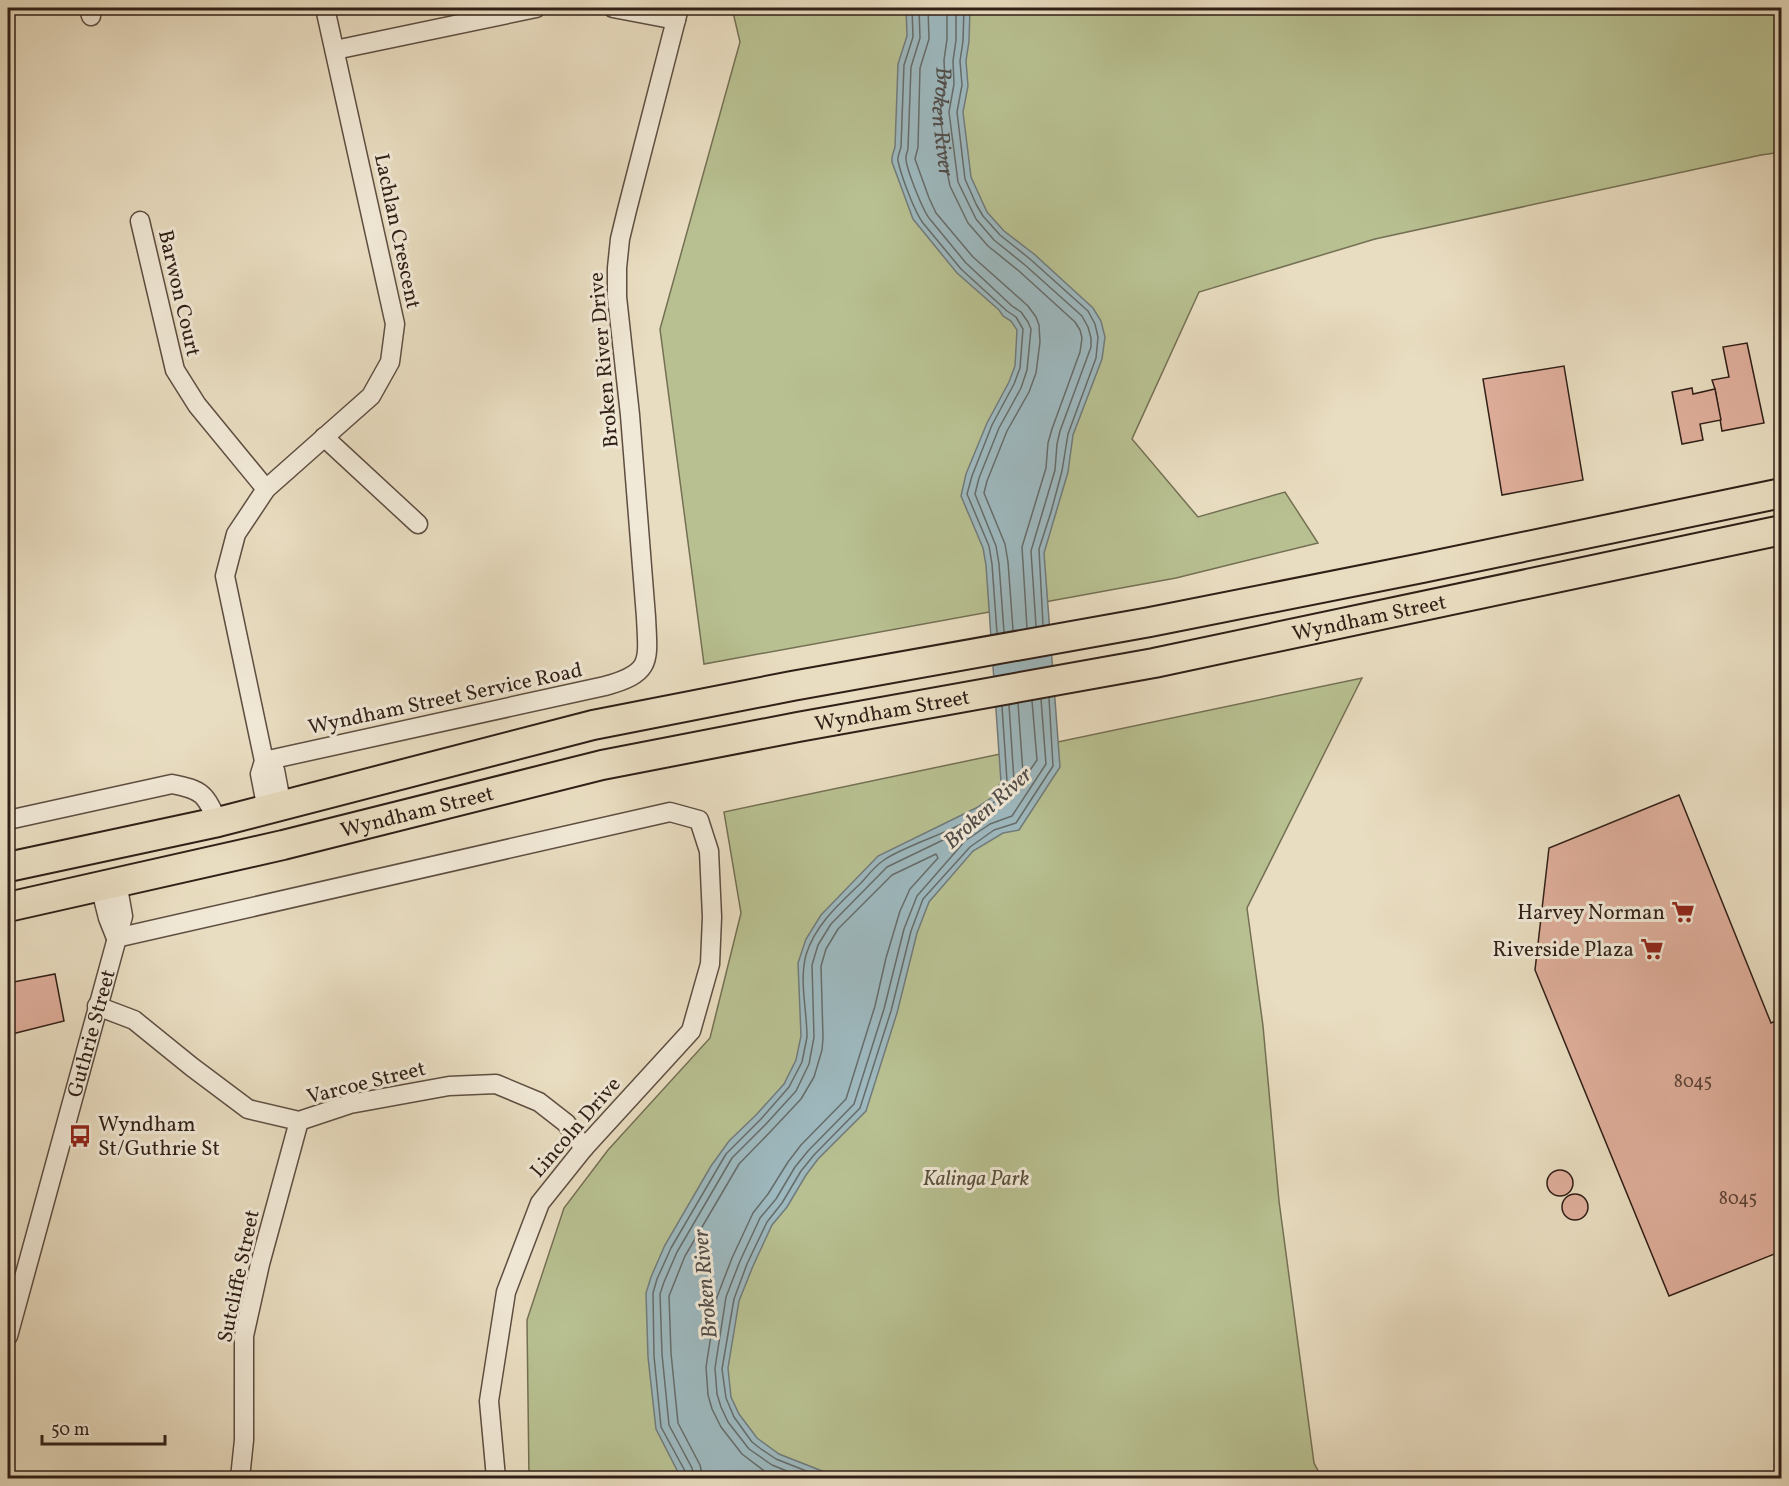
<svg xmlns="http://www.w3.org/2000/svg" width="1789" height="1486" font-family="Vollkorn,serif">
	<rect width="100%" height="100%" fill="#e9ddc1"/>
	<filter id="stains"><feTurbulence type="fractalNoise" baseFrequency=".00333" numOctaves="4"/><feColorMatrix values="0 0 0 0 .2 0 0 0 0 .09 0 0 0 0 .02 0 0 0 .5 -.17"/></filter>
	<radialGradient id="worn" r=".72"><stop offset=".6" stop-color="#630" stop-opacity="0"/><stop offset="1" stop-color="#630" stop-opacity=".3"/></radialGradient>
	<g fill="#b8c091" stroke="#747054" stroke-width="1.5">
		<path d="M732,8H1458L1481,15L1490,8H1781V152L1761,155L1375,239L1199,292L1132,439L1198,517L1285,492L1318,543L1176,578L704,664L660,329L740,42Z"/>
		<path d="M1362,678L1247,908L1263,1026L1279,1201L1314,1463L1322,1478H529L527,1320L564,1208L608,1150L710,1038L741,913L724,812Z"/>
	</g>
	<path fill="#9db8be" stroke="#717b7b" stroke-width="1.5" d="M906,8H970L969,41L966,61L968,86L963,112L971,177L987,212L1004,231L1034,254L1093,308L1101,321L1105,337L1102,359L1073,435L1068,472L1044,553L1060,767L1019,830L1003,833L973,851L929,902L917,933L897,1013L866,1111L818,1159L806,1175L787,1207L772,1225L753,1266L739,1301L728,1368L731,1397L739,1414L757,1438L779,1454L840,1478H681L656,1429L648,1357L646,1293L651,1277L665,1245L711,1166L729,1141L756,1115L784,1084L796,1060L801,1036L798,963L806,939L821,915L878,856L976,808L991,798L1001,782L986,565L983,548L961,496L966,474L987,423L1009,382L1015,366L1017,330L1011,321L1003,316L999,310L957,273L913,219L892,162V157L895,147L898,64L907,36Z"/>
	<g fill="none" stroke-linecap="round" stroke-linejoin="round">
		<g stroke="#666c6a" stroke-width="1.5">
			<path d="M912,8L913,37L904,65L901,147C900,152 897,156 898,161C901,175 914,211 923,223L961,269L1007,311L1016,317L1023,329L1020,368L1014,384L992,425L972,476L967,494L989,546L992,564L997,633"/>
			<path d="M919,8L920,38L911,67L908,148C908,151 906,154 906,157C905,167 923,210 929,218L966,263L1012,306L1021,312L1028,322L1031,329L1027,370L1021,388L999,428L979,478L975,494L996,546L999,564L1004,632"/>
			<path d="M928,8L929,39L920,68L918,147L915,159L929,198L936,213L973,257L1028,306L1036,317L1039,325L1040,342L1036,373L1029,392L1007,431L987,481L984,493L1005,544L1008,562L1013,630"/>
			<path id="s1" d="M947,8V39L944,60L945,83L940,113L947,171L950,186L968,223L988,246L1019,271L1075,322L1080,330L1082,338L1080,352L1052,429L1048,443L1046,468L1022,547L1027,628"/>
			<path d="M956,8V40L953,61L954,84L949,112L958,182L976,219L994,240L1025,265L1082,316L1088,327L1091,338V347L1060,431L1057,444L1055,470L1031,551L1036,626"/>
			<path d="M964,8L963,41L960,61L962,85L957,112L965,179L976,204L983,216L1000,235L1030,259L1088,311L1095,324L1098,337L1096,358L1068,434L1062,471L1051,512L1039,549L1043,625"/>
			<path d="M1018,703L1023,773L1026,776L1037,760L1032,701"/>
			<path d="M686,1478L685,1471L661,1427L654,1356L653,1293L657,1279L671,1248L726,1154L761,1119L789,1087L802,1062L807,1037C807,1010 799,981 806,955C815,925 839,904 861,883C868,875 875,866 884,860C916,838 996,823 1007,781L1002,706"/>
			<path d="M694,1478L692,1468L669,1425L662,1354L660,1294L664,1282L677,1252L732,1158L766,1124L796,1091L809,1064L814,1037L812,965L818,945L831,924L887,867L970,827L992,814L1002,805L1012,788L1014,781L1009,705"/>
			<path d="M703,1478L700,1465L678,1423L671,1353L669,1296L685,1256L739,1164L772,1130L801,1099L814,1077L822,1050L823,1038L821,966L826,949L838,929L892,875L936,854L938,858L910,889L900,911L886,958L875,1006L846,1099L801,1145L788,1162L768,1194L753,1213L732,1258L717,1297L706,1367L708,1395L712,1409L721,1427L742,1454L767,1473L780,1478"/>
			<path d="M804,1478L772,1465L749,1449L728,1422L721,1407L717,1394L715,1368L726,1297L740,1261L760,1218L776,1199L795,1167L808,1151L854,1104L884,1009L904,929L917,896L965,841L990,824L1012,816L1046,764L1041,699"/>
			<path d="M824,1478L776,1459L761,1449L752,1442L734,1417L726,1398L722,1369L734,1299L747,1264L767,1222L782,1203L801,1171L814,1155L860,1108L891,1011L911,931L923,899L970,847L994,830L1016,823L1053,766L1049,698"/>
		</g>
	</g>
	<g fill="#dfae9b" stroke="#301f17" stroke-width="1.5">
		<path d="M1747,343L1764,423L1722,431L1715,389L1712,380L1729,377L1723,347Z"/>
		<path d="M1564,366L1583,480L1502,495L1483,379Z"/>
		<path d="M1692,388L1693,394L1715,389L1721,420L1700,424L1703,440L1682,444L1672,392Z"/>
		<path d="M1679,795L1771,1023L1782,1018V1251L1669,1296L1535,970L1549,848Z"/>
		<path d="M55,974L64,1021L8,1035V983Z"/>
		<circle cx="1560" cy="1183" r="13"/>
		<circle cx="1575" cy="1207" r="13"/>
	</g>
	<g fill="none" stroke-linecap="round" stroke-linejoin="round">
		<g stroke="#5e4e42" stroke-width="21">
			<g id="minor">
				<path d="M89,8L91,16"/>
				<path d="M613,8L676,20"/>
				<path d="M335,50L536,8"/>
				<path d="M140,221L175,370L197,405L266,489"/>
				<path d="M324,437L418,524"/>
				<path d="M264,761L605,686C653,673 648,661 646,617L630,415L617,297V268L620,239L627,210L679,8"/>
				<path d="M264,761L275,770L282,807"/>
				<path d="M267,810L260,774L264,761L225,576L236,534L266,489L371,396L390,362L395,324L325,8"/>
				<path d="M8,820L172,784C203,790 205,794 218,822"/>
				<path d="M100,886L108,918L116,938"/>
				<path d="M116,938L670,812L699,820L709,851L712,917L710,964L691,1031L584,1148L540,1203L506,1292L489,1401L496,1478"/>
				<path d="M97,1006L134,1020L192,1067L248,1109L299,1121L350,1104L449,1086L496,1084L539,1102L566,1123L584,1148"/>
				<path id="s2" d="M8,1336L123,916L117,882"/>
				<path d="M240,1478L244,1440V1336L260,1264L299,1121"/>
			</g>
		</g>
		<g stroke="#301f17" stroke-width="32">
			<g id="trunk">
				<path d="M8,867L218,822L593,725L792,686L1150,622L1422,568L1782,493"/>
				<path id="s3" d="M8,907L283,845L602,765L798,727L1154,663L1782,530"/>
			</g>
		</g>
		<use href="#minor" stroke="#f1e9d7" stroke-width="18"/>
		<use href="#trunk" stroke="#e9ddc1" stroke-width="28"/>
	</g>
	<defs>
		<g id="supermarket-bare" transform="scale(1.8)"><path d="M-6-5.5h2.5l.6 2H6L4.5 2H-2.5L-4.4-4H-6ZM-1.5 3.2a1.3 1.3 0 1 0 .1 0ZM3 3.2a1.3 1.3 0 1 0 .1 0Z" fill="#8f2418" stroke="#f1e9d7" stroke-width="2.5" paint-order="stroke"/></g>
		<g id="bus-bare" transform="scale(1.8)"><path d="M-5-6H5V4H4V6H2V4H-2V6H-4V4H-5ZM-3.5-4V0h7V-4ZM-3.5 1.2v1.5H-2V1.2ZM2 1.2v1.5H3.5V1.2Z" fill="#8f2418" stroke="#f1e9d7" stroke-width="2.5" paint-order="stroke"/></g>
	</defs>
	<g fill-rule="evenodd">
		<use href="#supermarket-bare" x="1683" y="912"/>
		<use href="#supermarket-bare" x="1652" y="949"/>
		<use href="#bus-bare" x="80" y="1136"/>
	</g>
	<g text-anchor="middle" stroke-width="6" stroke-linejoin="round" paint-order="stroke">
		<g font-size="18" fill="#5c4338">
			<text x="1693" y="1087">8045</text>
			<text x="1738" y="1204">8045</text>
		</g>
		<g font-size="21" fill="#301f17" stroke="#f1e9d7">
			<text transform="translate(398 231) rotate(78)" y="7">Lachlan Crescent</text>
			<text transform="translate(180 293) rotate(77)" y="7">Barwon Court</text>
			<text transform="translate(603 360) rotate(-95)" y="7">Broken River Drive</text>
			<text dy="7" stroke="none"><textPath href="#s3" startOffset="1392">Wyndham Street</textPath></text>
			<text transform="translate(445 698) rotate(-12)" y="7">Wyndham Street Service Road</text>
			<text dy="7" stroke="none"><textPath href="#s3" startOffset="906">Wyndham Street</textPath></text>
			<text dy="7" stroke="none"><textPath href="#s3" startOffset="420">Wyndham Street</textPath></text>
			<text dy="7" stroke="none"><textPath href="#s2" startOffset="314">Guthrie Street</textPath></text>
			<text transform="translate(366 1082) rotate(-14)" y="7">Varcoe Street</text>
			<text transform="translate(575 1127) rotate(-49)" y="7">Lincoln Drive</text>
			<text transform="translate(238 1276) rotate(-78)" y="7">Sutcliffe Street</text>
		</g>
		<g font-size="21" fill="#301f17" stroke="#f1e9d7" text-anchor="end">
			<text x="1665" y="919">Harvey Norman</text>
			<text x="1634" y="956">Riverside Plaza</text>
			<text x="98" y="1131" text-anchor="start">Wyndham<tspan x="98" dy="24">St/Guthrie St</tspan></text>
		</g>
		<g font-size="21" font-style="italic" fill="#594f3c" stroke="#f1e9d7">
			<text x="976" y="1185">Kalinga Park</text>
		</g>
		<g font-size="22" font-style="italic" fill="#514d49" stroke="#f1e9d7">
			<text dy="8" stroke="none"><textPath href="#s1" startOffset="114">Broken River</textPath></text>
			<text transform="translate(987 807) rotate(-42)" y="8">Broken River</text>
			<text transform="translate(704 1284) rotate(-95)" y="8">Broken River</text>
		</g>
	</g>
	<rect width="1789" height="1486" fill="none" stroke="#e9ddc1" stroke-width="30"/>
	<rect x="9" y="9" width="1771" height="1468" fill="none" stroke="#301f17" stroke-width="3"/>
	<rect x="15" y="15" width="1759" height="1456" fill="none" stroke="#301f17" stroke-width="1.5"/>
	<path d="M42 1435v9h123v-9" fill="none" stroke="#301f17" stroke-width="3"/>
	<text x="51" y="1435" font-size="18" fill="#301f17" stroke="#f1e9d7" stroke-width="4.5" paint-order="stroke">50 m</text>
	<rect width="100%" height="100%" filter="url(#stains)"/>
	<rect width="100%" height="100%" fill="url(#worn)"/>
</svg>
